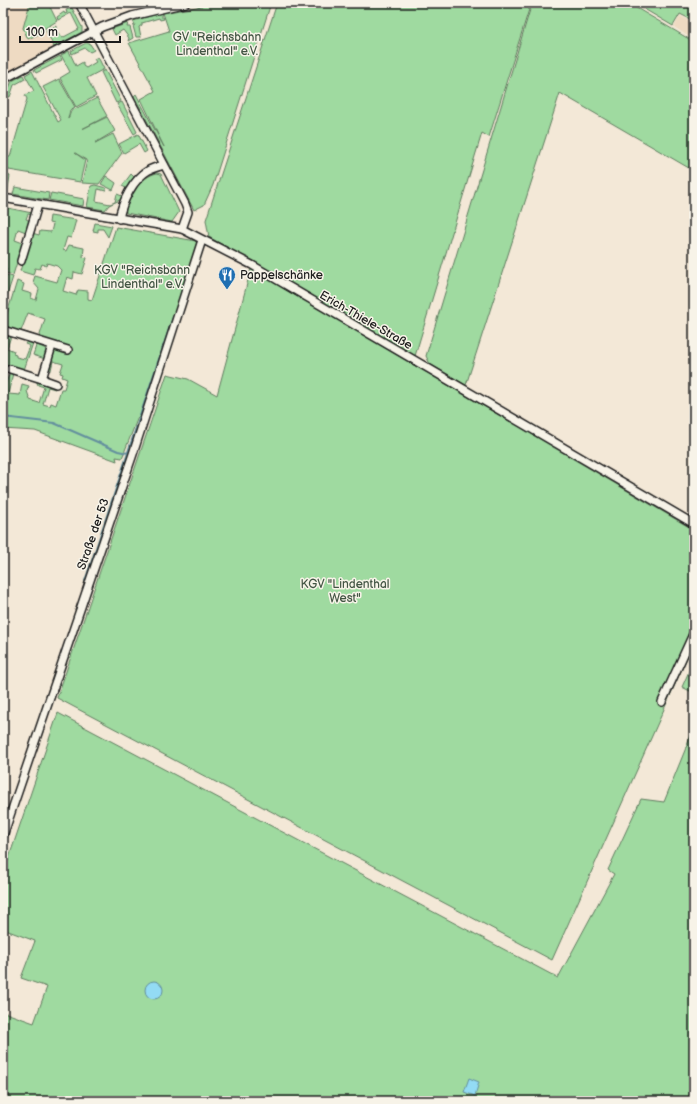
<svg xmlns="http://www.w3.org/2000/svg" width="697" height="1104" font-family="'Balsamiq Sans',sans-serif">
	<rect width="100%" height="100%" fill="#f3e8d7"/>
	<filter id="ink" filterUnits="userSpaceOnUse"><feTurbulence type="fractalNoise" baseFrequency=".025" numOctaves="2"/><feDisplacementMap in="SourceGraphic" scale="8" xChannelSelector="R" yChannelSelector="G"/><feConvolveMatrix kernelMatrix="1 2 1 2 8 2 1 2 1" color-interpolation-filters="sRGB"/></filter>
	<g filter="url(#ink)">
		<g fill="#eedac2">
			<path d="M8,3H30L23,28L28,39L46,31L55,48L3,78V18Z"/>
			<path d="M680,16L694,23V40L674,27Z"/>
		</g>
		<g fill="#9fdaa0" stroke="#5e7b5e">
			<path d="M30,3H48L57,21L39,32V34L28,39L23,28Z"/>
			<path d="M202,3H271L213,185L204,205L194,210L134,96L136,94L164,147L141,99L155,91L129,43L169,31L163,13L202,6Z"/>
			<path d="M277,3H531L489,137L482,133L415,356L209,237L206,220Z"/>
			<path d="M532,3H628L694,42V171L560,93L466,385L430,364L426,356Z"/>
			<path d="M634,3H694V21L680,14L673,26Z"/>
			<path d="M72,8L82,27V32L54,47L46,31L56,26V30L62,38L79,29L71,13L58,20L57,17L64,12L65,14L67,13L66,10Z"/>
			<path d="M161,13L163,14L161,15V17H164V19L160,20L159,18L142,23V25L139,27L141,37H136L133,26L135,25L133,21Z"/>
			<path d="M128,23L127,27H130L133,38L128,41L129,38L123,30L115,35L112,29Z"/>
			<path d="M86,43L90,44L94,50L90,52L85,48L72,54L71,51Z"/>
			<path d="M69,51L76,66L83,62V66L86,68L96,62L94,59L98,57L104,69L87,78L96,96L76,107L60,78L70,72L61,55Z"/>
			<path d="M60,56L62,60L36,73L34,70Z"/>
			<path d="M105,70L121,101L116,103L101,72Z"/>
			<path d="M32,71L58,122L61,120L43,87L59,79L75,107L70,110L68,119L71,111L97,98L107,116L82,129L107,117L115,131L95,143L113,134L122,153L99,184L82,183L87,160L75,153L85,160L80,182L3,169L7,157H10L27,99L25,95L34,91L25,75Z"/>
			<path d="M23,75L25,79L14,85L10,97L6,96L12,81Z"/>
			<path d="M122,102L137,132L134,134L117,104Z"/>
			<path d="M138,134L147,151L144,153L139,144L124,153L119,144Z"/>
			<path d="M157,173L161,174L179,212L172,222L126,213C124,198 142,176 157,173Z"/>
			<path d="M5,174L10,176L7,193L3,192Z"/>
			<path d="M131,174L134,177L126,188L122,186Z"/>
			<path d="M106,176L116,183L113,190L101,184Z"/>
			<path d="M95,185L106,188V191L98,189L96,201L110,204L115,202L117,194L122,196L120,200L109,205L105,210L87,207L91,186Z"/>
			<path d="M15,187L49,193L48,200L13,194Z"/>
			<path d="M51,193L84,199L83,206L49,200Z"/>
			<path d="M3,207L32,213V215L28,214L26,219L30,221L26,232L18,229L15,240L23,243L13,275L6,273L7,269L3,268V226H5L6,216H3Z"/>
			<path d="M50,216L76,220L71,238L67,237L63,250L66,251L69,245L84,248L83,257L87,258L82,274L74,272L73,279L67,277L63,291L76,295L78,290L88,291V299L92,300L116,227L196,241L197,245L141,420L138,417L122,458L116,457L117,461L35,431L3,429V391L10,372L13,373L8,394L20,395L22,384L29,386L27,391L30,400L39,403L44,387L38,385L36,380L56,387L55,389L48,387L43,404L50,406L51,403L56,405L61,389H64L67,379L62,377L63,374L60,373L63,364L53,361L51,370L48,369L54,351L58,350L68,353L70,348L39,338L45,319L28,313L21,331L34,335L33,336L3,327L17,281L24,284L22,291L32,294L31,298L36,300L39,289L33,282L35,276L57,282L61,270L57,266L47,263L46,266L42,264L40,269L35,268L33,275L20,271L32,233L39,235L40,231L51,232L53,224L49,223Z"/>
			<path d="M95,223L112,226L108,237L103,229H98V232L93,231Z"/>
			<path d="M251,269L694,530V642L552,960L57,698L167,374L188,379L217,395Z"/>
			<path d="M6,275L13,277L3,307V281Z"/>
			<path d="M8,335L11,336L7,348L14,351L13,354L16,355V357L25,359L30,346L25,344L27,341L33,343L24,370L3,364V337L7,338Z"/>
			<path d="M38,345L46,349L45,359L33,355L36,346Z"/>
			<path d="M694,660V693L682,687Z"/>
			<path d="M58,713L558,978L614,874L608,870L641,799L664,802L694,728V1101H3V1012L34,1023L47,987L21,978L35,941L3,929V875Z"/>
		</g>
		<g fill="#93dbf4" stroke="#638f9e">
			<circle cx="154" cy="990" r="9"/>
			<path d="M469,1078L479,1082L475,1096L464,1092Z"/>
		</g>
		<g fill="none" stroke-linecap="round" stroke-linejoin="round">
			<g stroke="#638f9e" stroke-width="2">
				<path d="M3,417L54,423L118,451L128,453L85,581"/>
				<path d="M128,452L173,317"/>
			</g>
			<g stroke="#1c1c1c" stroke-width="10">
				<g id="street">
					<path d="M79,3L185,204L188,212L182,229"/>
					<path d="M3,89L6,78L102,27L132,16L186,3"/>
					<path d="M3,198L182,229L252,265L694,524"/>
					<path d="M119,219C122,202 133,179 149,170C154,168 159,166 164,165"/>
					<path d="M21,261L38,205"/>
					<path d="M3,330L68,350"/>
					<path d="M10,369L42,379L52,346"/>
					<path d="M42,379L56,384"/>
					<path d="M662,702L694,632"/>
					<path d="M3,836L133,454L202,240"/>
				</g>
			</g>
			<use href="#street" stroke="#f7f3e8" stroke-width="7"/>
		</g>
	</g>
	<defs>
		<g id="restaurant-pin" transform="scale(0.9)"><path d="M0 17L-7.5 6A9.5 9.5 0 1 1 7.5 6Z" fill="#1f6fb2" stroke="#f7f3e8"/><path d="M-5-6h1v4h1v-4h1v4h1v-4h1v5L-1.5 .5V6h-2V.5L-5-1ZM5-6V6H3V1.5H1.5Q1.5-4 5-6Z" fill="#fff"/></g>
	</defs>
	<g fill-rule="evenodd">
		<use href="#restaurant-pin" x="227" y="275"/>
	</g>
	<g text-anchor="middle" stroke-width="3" stroke-linejoin="round" paint-order="stroke">
		<g font-size="12" fill="#435544" stroke="#f7f3e8">
			<text x="217" y="41">GV "Reichsbahn<tspan x="217" dy="14">Lindenthal" e.V.</tspan></text>
			<text x="142" y="274">KGV "Reichsbahn<tspan x="142" dy="14">Lindenthal" e.V.</tspan></text>
			<text x="345" y="588">KGV "Lindenthal<tspan x="345" dy="14">West"</tspan></text>
		</g>
		<g font-size="12" fill="#1c1c1c" stroke="#f7f3e8" text-anchor="start">
			<text x="240" y="279">Pappelschänke</text>
		</g>
		<g font-size="12" fill="#1c1c1c" stroke="#f7f3e8">
			<text transform="translate(366 320) rotate(30)" y="4">Erich-Thiele-Straße</text>
			<text transform="translate(93 534) rotate(-71)" y="4">Straße der 53</text>
		</g>
	</g>
	<rect width="697" height="1104" fill="none" stroke="#f7f3e8" stroke-width="16"/>
	<rect x="8" y="8" width="681" height="1088" fill="none" stroke="#1c1c1c" stroke-width="1.5" filter="url(#ink)"/>
	<path d="M20 36v6h100v-6" fill="none" stroke="#1c1c1c" stroke-width="2"/>
	<text x="26" y="36" font-size="12" fill="#1c1c1c" stroke="#f7f3e8" stroke-width="3" paint-order="stroke">100 m</text>
</svg>
